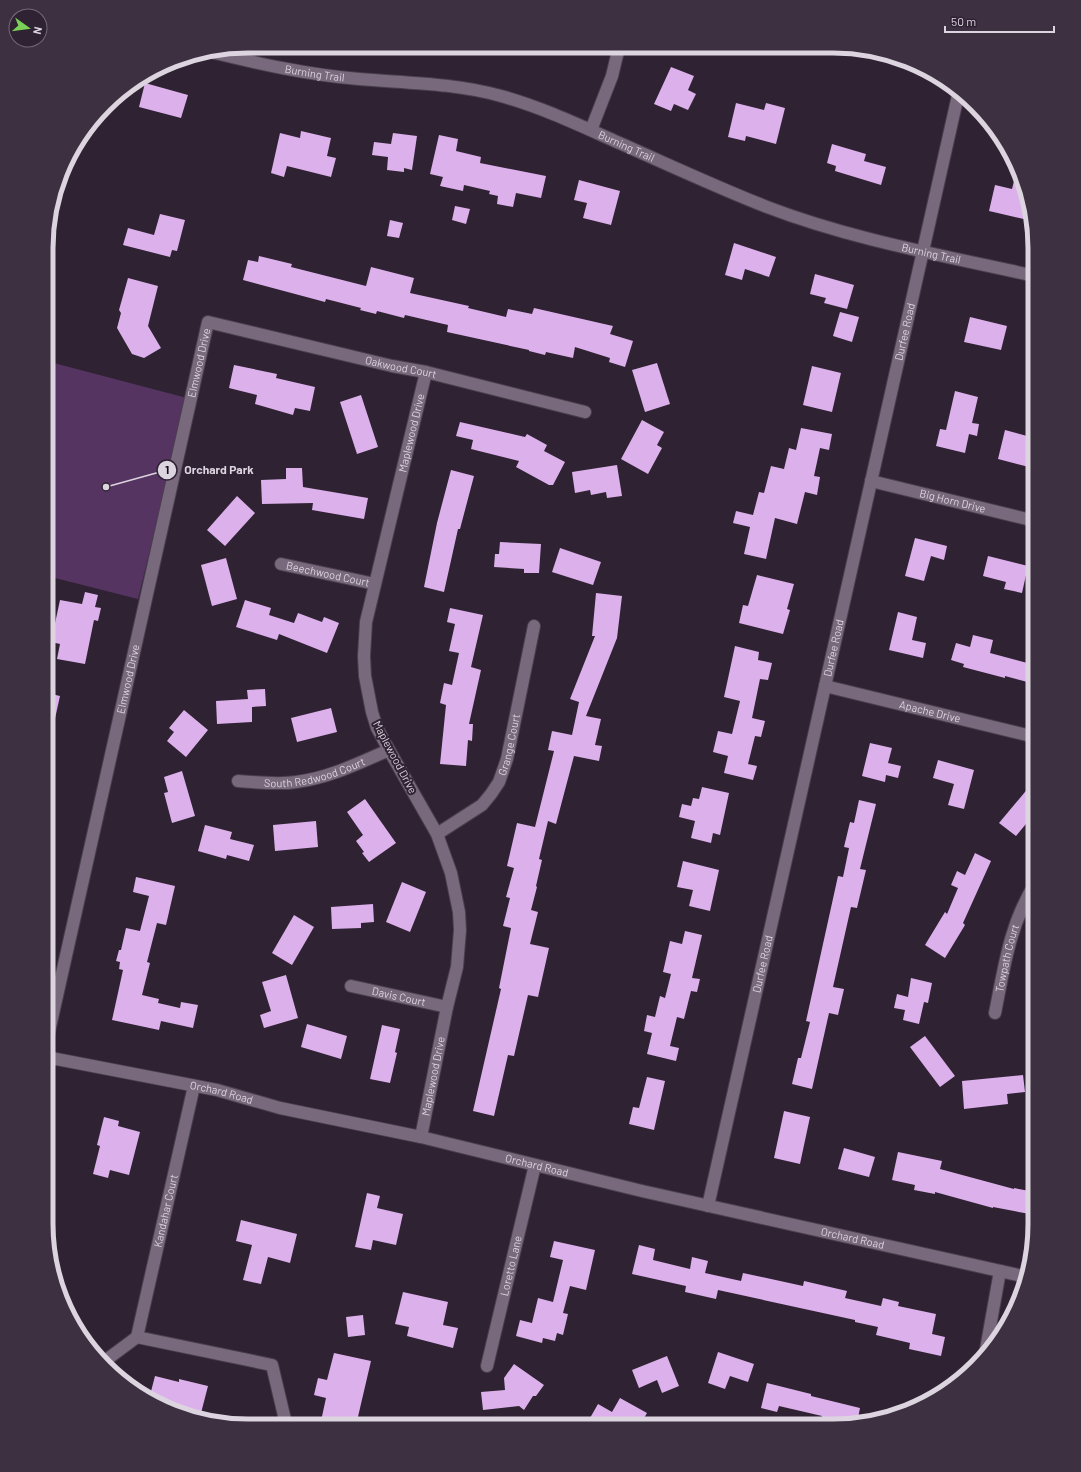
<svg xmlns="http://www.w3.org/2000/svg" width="1081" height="1472" font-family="Barlow,sans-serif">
	<rect width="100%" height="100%" fill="#2f2233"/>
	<path fill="#563461" d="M50,362L187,398L138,599L47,576V373Z"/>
	<g fill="#dcb0eb">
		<path d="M671,67L694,76L688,90L696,94L688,110L674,104L671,111L654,104Z"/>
		<path d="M145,83L188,95L181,118L139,107Z"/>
		<path d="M736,103L764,110L766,103L785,108L776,144L746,136L745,141L728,137Z"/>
		<path d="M301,131L331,138L327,156L336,158L331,177L287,166L284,177L271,173L280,133L300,138Z"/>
		<path d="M393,133L417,136L412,170L404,168V172L387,170L388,157L372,155L374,142L391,144Z"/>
		<path d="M439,135L458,139L456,151L481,157L480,163L546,176L541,198L516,193L513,207L497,204L498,196L489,194L490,191L464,185L463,191L440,186L443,177L430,174Z"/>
		<path d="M832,144L866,154L864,161L886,167L881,185L835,171L836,166L827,163Z"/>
		<path d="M579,180L620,191L611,225L583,218L587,203L574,200Z"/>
		<path d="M1014,181L1023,183L1028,196L1030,212L1028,220L989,211L995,185L1012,189Z"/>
		<path d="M455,206L470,209L466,224L452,220Z"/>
		<path d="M160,214L185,220L177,251L172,250L170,257L123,245L128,228L154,235Z"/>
		<path d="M390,220L403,223L399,238L387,236Z"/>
		<path d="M734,243L776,257L769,277L745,269L742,280L725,275Z"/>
		<path d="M259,256L292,264L291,267L366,286L371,267L414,278L410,293L469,306L468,308L506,317L508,309L532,314L534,308L613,326L610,334L633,341L625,367L609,362L610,358L575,347L573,358L546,352L545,355L529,351V350L447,332L448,325L405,315L404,318L377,311L376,314L360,310L361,308L326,299L325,302L243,280L248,260L258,262Z"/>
		<path d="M815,274L854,285L847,309L824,303L826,298L810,294Z"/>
		<path d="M128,278L158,286L148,326L161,348L144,358L132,354L117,328L121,313L119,310Z"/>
		<path d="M840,312L859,317L852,342L833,336Z"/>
		<path d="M970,317L1007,326L1001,350L964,342Z"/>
		<path d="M657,363L670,404L645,412L632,370Z"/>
		<path d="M234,365L277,374L276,378L315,387L310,411L295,408L293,415L255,404L257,395L229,388Z"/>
		<path d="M812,366L841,373L832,412L803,405Z"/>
		<path d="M955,391L978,397L972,423L979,424L977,436L969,434L965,453L936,446L940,429L946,430Z"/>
		<path d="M361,395L378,447L357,454L340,402Z"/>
		<path d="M642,420L664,432L657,445L662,448L648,474L621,459Z"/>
		<path d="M460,422L525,437L527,434L547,445L544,451L565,462L553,485H549L516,467L519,461L471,449L473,440L456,436Z"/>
		<path d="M801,428L832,434L829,450L820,448L814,476L820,477L817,495L805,492L797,524L775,518L766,559L744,554L750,527L733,523L736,511L753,515L759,492L764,493L771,466L784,469L789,448L796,450Z"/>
		<path d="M1005,430L1027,436L1026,442L1035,445L1029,467L998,459Z"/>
		<path d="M617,465L622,496L607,498L606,492L591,495L590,490L575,493L572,472Z"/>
		<path d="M286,468H302L303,487L368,498L364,519L312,510L313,503L262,504L261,480L286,479Z"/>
		<path d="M451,470L474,476L460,529H458L444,592L424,587L437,523Z"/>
		<path d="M237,496L255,513L225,546L207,530Z"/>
		<path d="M915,538L947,546L944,560L931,556L924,581L905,576Z"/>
		<path d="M500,542L541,544L539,573H524V569L494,567L495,554H499Z"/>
		<path d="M560,548L601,562L593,585L552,572Z"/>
		<path d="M988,556L1028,566L1022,593L1004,589L1006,582L983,576Z"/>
		<path d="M226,558L237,599L212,606L201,565Z"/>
		<path d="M757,575L794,584L787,609L790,610L783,634L739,623L743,605L748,606Z"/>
		<path d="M85,592L98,595L95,607L101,608L98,621L94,620L85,664L57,659L60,644L51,642L60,600L82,604Z"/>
		<path d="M596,593L622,596L617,638L586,716L601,719L595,745L602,746L599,761L574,756L556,824L548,821L539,859L542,860L536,886L537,887L531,910L538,912L530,944L549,948L538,997L528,995L514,1056L508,1055L494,1116L473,1111L501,989L499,988L511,928L503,926L510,898L506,897L514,868L507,866L517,823L535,827L554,751L548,750L552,731L572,735L579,702L570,699L595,636H592Z"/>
		<path d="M245,600L271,608L269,615L294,623L298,613L322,622L324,617L339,623L327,653L279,634L277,640L236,627Z"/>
		<path d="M450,608L483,615L471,667L481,670L469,724H473L472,741L468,740L466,766L440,764L446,705L440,703L444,683L452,685L459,653L449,651L455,624L447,622Z"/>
		<path d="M898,612L917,617L912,640L926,643L923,658L889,650Z"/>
		<path d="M973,635L993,640L990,653L1035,665V684L1005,676V678L963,667L964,664L951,660L956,643L970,647Z"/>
		<path d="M735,646L759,652L758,660L772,663L768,680L760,679L752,718L765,721L761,737L755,736L748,764L757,766L753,780L724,773L728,756L713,752L718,731L732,734L740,701L724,697Z"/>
		<path d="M265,689L266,706L252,707V722L217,724L216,701L248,699L247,690Z"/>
		<path d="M47,693L60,696L52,732H47Z"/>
		<path d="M331,708L337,732L297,742L291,718Z"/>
		<path d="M184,710L208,730L186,757L167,741L174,732L169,728Z"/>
		<path d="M870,743L892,748L888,763L901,766L898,778L886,775L885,782L862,776Z"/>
		<path d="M938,760L974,770L964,809L948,805L954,784L933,778Z"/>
		<path d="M182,771L195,816L172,823L164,793L168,792L164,777Z"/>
		<path d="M1035,780V813L1016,836L999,823Z"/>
		<path d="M702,787L729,793L720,835L713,833L711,843L691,838L695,821L679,817L682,804L691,806L693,798L699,799Z"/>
		<path d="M365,799L396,843L369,862L362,853L364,852L356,841L363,835L347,812Z"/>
		<path d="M859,800L876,804L860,869L866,870L857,908L851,907L833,987L844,989L838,1015L829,1013L812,1089L792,1084L798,1058H801L810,1022L806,1021L838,876L843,877L849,848L844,847L850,822L854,823Z"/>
		<path d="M316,821L318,847L275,851L273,825Z"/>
		<path d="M205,825L232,832L230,839L254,845L249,861L227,855L226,859L198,851Z"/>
		<path d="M975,853L991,861L963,923L965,925L945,958L925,945L945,912L947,914L958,888L951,885L957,871L965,875Z"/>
		<path d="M683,861L719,870L710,911L689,906L693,890L677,887Z"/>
		<path d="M136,877L175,886L166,925L157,923L147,962L150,963L142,995L159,999L158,1003L180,1008L181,1002L198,1005L193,1028L161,1021L159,1030L112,1020L123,970L119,969L120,962L116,961L119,950H121L126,928L140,931L149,896L133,892Z"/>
		<path d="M402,882L426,892L410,932L386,922Z"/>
		<path d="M373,904L374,922L361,923V928L332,929L331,907Z"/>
		<path d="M294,915L314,927L292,965L272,953Z"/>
		<path d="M685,931L702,935L692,978L700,979L697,992L691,991L684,1019L677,1017L670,1046L679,1048L676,1061L647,1054L652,1033L644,1031L647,1015L655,1017L660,996L665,998L671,974L663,972L670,941L682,944Z"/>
		<path d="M286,975L298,1018L264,1028L260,1015L271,1011L262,982Z"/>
		<path d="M911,978L932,983L928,1003L924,1002L919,1024L903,1020L905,1010L894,1008L897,994L908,997Z"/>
		<path d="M307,1024L347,1036L341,1059L301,1047Z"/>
		<path d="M382,1025L400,1029L395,1052L397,1053L390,1083L370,1079Z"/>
		<path d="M925,1036L955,1076L940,1087L910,1047Z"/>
		<path d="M1023,1075L1025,1092L1007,1094L1008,1104L964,1109L962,1081Z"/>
		<path d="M647,1077L665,1081L654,1130L629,1124L633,1107L639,1108Z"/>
		<path d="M784,1111L810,1117L800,1164L774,1158Z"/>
		<path d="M104,1117L119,1121L118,1126L140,1132L129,1175L110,1170L108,1178L93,1174L100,1146L97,1145Z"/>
		<path d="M844,1148L875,1157L869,1177L838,1169Z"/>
		<path d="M898,1152L942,1161L940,1169L1014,1189V1188L1035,1192V1215L993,1207V1208L935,1192V1194L914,1190L915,1185L892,1180Z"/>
		<path d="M367,1193L380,1196L377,1208L403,1214L396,1245L373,1240L371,1250L355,1247Z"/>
		<path d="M241,1220L297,1234L290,1263L268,1257L261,1284L243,1280L252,1245L236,1241Z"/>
		<path d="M554,1241L595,1250L586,1290L570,1286L563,1313L568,1314L563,1335L557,1333L555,1341L543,1338L542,1343L516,1336L520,1320L532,1323L538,1298L553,1302L563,1260L550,1257Z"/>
		<path d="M639,1245L655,1249L653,1260L690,1269L692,1257L708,1261L705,1273L741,1281L743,1273L803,1286L804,1281L847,1291L845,1298L881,1306L883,1298L899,1302L898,1306L936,1314L932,1334L945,1337L941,1356L909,1349L910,1343L876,1335L878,1327L855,1322V1320L718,1290L716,1299L685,1292L686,1286L632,1274Z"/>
		<path d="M403,1292L448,1302L443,1325L458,1328L453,1348L407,1336L409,1327L395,1324Z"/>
		<path d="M363,1315L365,1335L348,1337L346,1317Z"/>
		<path d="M718,1352L754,1364L748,1382L730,1376L725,1389L708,1383Z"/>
		<path d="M334,1353L371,1361L357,1421L344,1418L342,1425H336L321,1421L326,1398L314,1395L318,1378L327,1380Z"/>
		<path d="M667,1356L679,1386L662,1393L657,1380L639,1388L632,1370Z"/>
		<path d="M514,1364L544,1385L536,1396H533L524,1410L519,1406L483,1410L481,1392L505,1390L504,1378Z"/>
		<path d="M155,1376L179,1382V1379L208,1386L200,1417L169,1410L149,1399Z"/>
		<path d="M767,1383L811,1394V1396L860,1408L857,1423L840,1425L821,1420L822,1416L779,1406L777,1412L761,1408Z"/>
		<path d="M620,1398L647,1413L640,1425H586L598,1404L612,1412Z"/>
	</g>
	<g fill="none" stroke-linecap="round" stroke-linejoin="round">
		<g stroke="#4a3f4d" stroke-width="14">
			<g id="minor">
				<path id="s1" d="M211,52C260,64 309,75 359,79C406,83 455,83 501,96C541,107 579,125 617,142C667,164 716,187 767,207C853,240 946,256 1035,276"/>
				<path d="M591,130L612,76L619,47"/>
				<path id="s2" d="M871,481L1035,521"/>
				<path id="s3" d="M281,564L375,584"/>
				<path id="s4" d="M825,686L1035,737"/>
				<path id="s5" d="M238,781C257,782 277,785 296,782C329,778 359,763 389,750"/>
				<path id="s6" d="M437,834L482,805L491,794L499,782L507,759L534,626"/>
				<path id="s7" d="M351,986L447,1007"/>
				<path id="s8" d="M995,1013C1004,968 1010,923 1035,884"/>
				<path id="s9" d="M46,1045L208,322L392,366L426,372L585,412"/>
				<path id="s10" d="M46,1057L217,1090L280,1108L421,1137L642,1191L1027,1277"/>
				<path id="s11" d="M421,1137L447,1007L457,967L460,930L459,912L451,873L437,834L389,750L377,728L372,712L365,676L364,656L366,622L426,372"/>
				<path id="s12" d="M708,1206L959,91"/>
				<path d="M137,1337L272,1365L286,1424"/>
				<path d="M985,1355L1000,1271"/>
				<path id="s13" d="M102,1363L137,1337L194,1086"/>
				<path id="s14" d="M487,1366L535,1165"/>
			</g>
		</g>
		<use href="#minor" stroke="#78697c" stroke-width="12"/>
	</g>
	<g text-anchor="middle" stroke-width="4" stroke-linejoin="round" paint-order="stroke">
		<g font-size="11" fill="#dcd4df" stroke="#2f2233">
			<text dy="4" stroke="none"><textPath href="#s1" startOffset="106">Burning Trail</textPath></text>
			<text dy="4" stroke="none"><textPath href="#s1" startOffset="429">Burning Trail</textPath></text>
			<text dy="4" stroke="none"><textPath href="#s1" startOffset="753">Burning Trail</textPath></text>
			<text dy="4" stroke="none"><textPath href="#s12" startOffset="896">Durfee Road</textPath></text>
			<text dy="4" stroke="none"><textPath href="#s9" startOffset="699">Elmwood Drive</textPath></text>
			<text dy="4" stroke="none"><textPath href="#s9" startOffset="939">Oakwood Court</textPath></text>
			<text dy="4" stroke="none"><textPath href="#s11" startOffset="734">Maplewood Drive</textPath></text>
			<text dy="4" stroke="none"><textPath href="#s2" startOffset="84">Big Horn Drive</textPath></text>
			<text dy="4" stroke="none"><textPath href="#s3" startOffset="48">Beechwood Court</textPath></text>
			<text dy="4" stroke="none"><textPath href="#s12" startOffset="572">Durfee Road</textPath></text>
			<text dy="4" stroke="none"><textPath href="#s9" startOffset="375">Elmwood Drive</textPath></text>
			<text dy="4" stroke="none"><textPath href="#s4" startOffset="108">Apache Drive</textPath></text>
			<text dy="4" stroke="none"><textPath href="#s6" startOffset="121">Grange Court</textPath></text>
			<text transform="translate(395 757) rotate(62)" y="4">Maplewood Drive</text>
			<text dy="4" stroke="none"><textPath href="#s5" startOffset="78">South Redwood Court</textPath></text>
			<text dy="4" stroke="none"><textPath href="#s8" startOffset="56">Towpath Court</textPath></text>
			<text dy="4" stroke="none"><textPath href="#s12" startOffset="248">Durfee Road</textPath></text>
			<text dy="4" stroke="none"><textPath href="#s7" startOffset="49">Davis Court</textPath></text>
			<text dy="4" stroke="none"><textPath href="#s11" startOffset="62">Maplewood Drive</textPath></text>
			<text dy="4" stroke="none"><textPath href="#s10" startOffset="179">Orchard Road</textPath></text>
			<text dy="4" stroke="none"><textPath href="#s10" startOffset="503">Orchard Road</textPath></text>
			<text dy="4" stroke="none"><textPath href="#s13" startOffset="173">Kandahar Court</textPath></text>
			<text dy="4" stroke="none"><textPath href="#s10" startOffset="827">Orchard Road</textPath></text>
			<text dy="4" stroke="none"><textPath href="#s14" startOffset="103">Loretto Lane</textPath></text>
		</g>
	</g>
	<path d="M0 0H1081V1472H0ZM248 53H833A195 195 0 0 1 1028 248V1224A195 195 0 0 1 833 1419H248A195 195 0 0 1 53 1224V248A195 195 0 0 1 248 53Z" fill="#3d3041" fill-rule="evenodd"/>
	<path fill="none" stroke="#dcd4df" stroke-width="5" d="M248 53H833A195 195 0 0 1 1028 248V1224A195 195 0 0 1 833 1419H248A195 195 0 0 1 53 1224V248A195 195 0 0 1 248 53Z"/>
	<path fill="none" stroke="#dcd4df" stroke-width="1.5" d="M106 487L167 470"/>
	<g fill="#dcd4df" stroke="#2f2233" stroke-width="1.5">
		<circle cx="106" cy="487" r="4"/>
		<circle cx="167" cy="470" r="10"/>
	</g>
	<g font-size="12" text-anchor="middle" font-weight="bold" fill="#111">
		<text x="167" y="474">1</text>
	</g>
	<g font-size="12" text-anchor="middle" font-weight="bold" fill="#dcd4df" stroke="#2f2233" stroke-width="4" stroke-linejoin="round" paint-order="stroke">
		<text x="219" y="474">Orchard Park</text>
	</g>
	<g transform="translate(28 28) rotate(104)"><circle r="19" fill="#2f2233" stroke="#746978"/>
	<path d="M0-3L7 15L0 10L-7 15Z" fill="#7ad157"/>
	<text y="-6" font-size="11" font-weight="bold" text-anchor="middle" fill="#dcd4df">N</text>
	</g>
	<path d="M945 26v6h109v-6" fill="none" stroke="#dcd4df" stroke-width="2"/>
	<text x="951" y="26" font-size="12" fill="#dcd4df" stroke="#2f2233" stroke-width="3" paint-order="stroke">50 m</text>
</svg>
